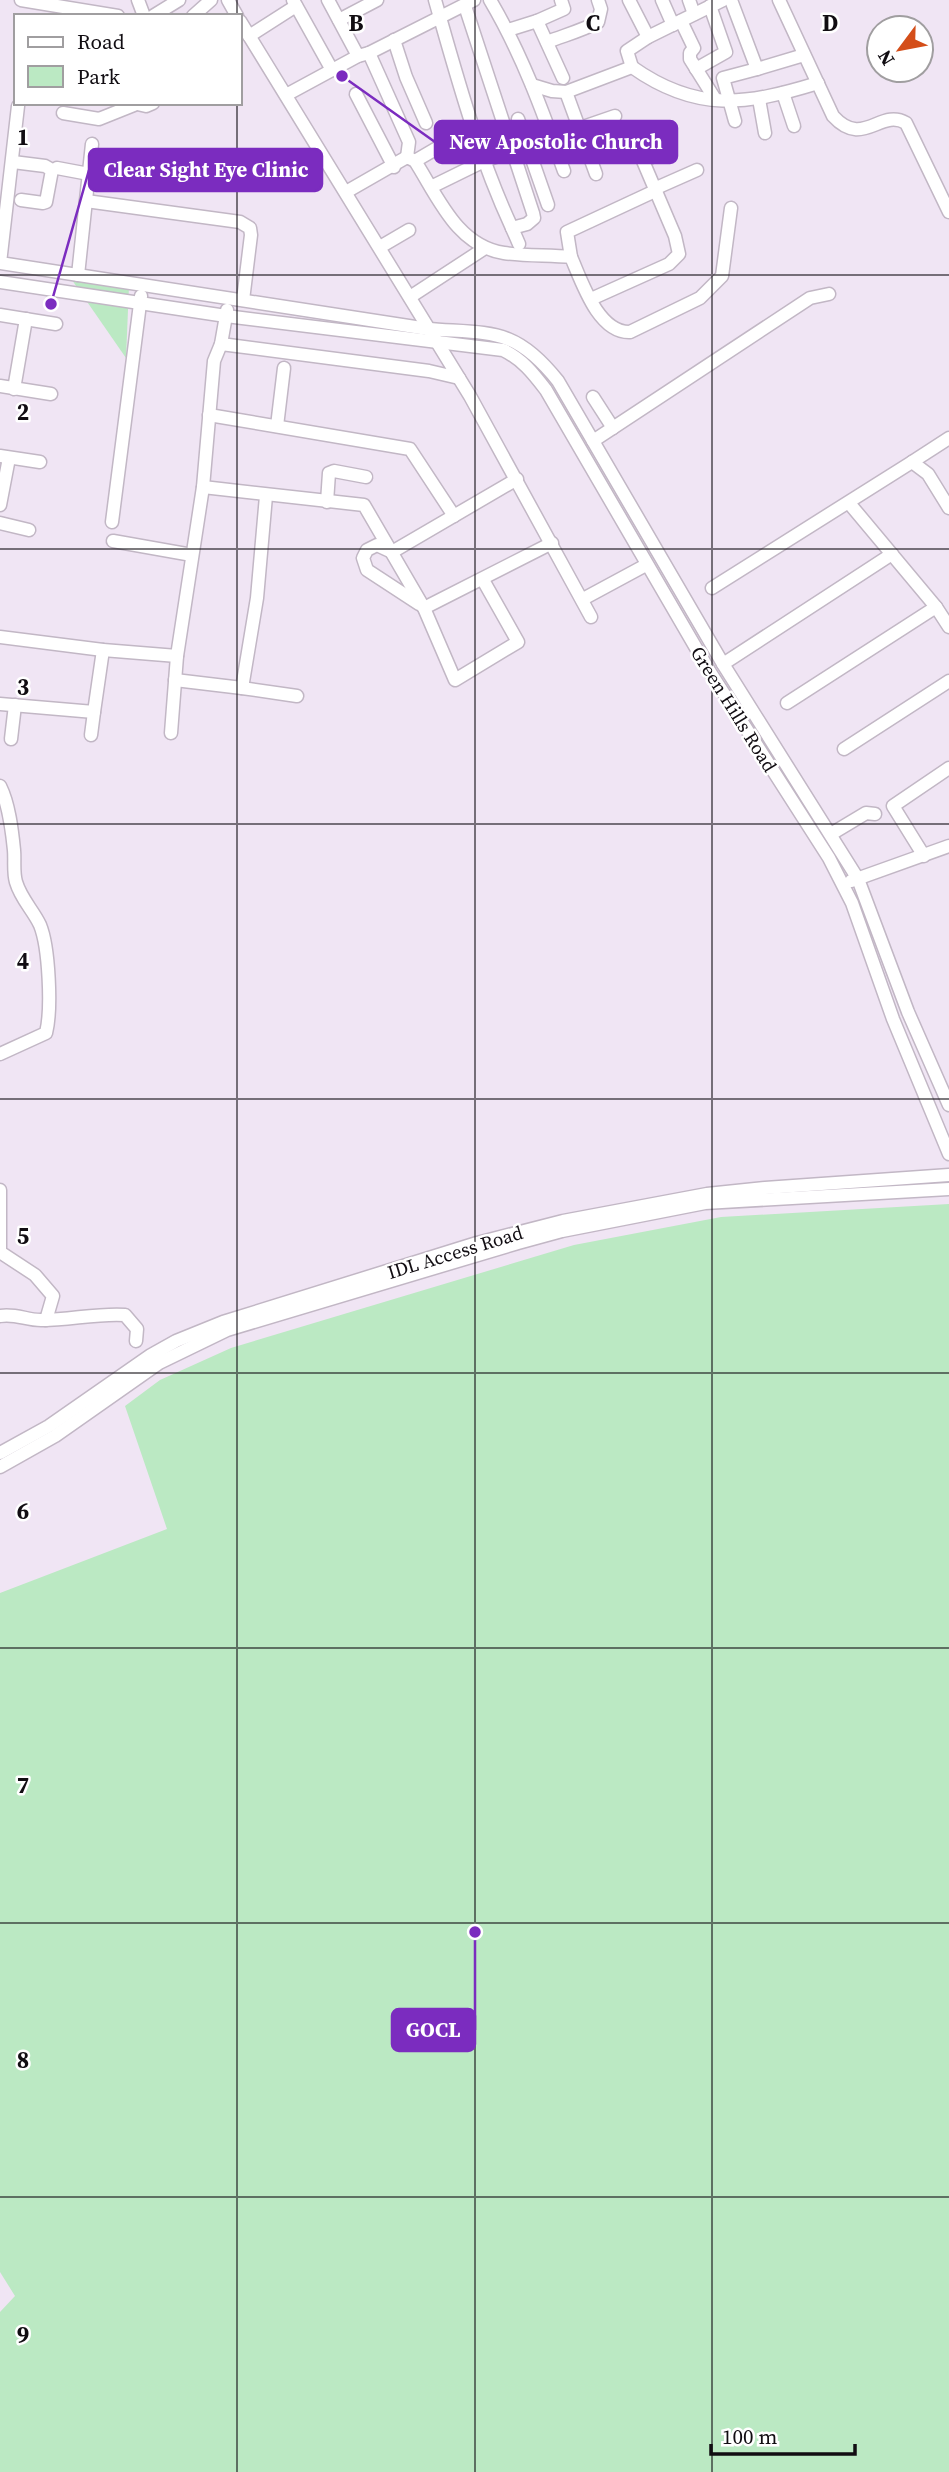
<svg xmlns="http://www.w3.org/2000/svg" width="949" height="2472" font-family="'Source Serif 4',serif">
	<rect width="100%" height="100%" fill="#f0e5f4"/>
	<g fill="#bbe9c3">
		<path d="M72,280L129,286L126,358Z"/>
		<path d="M949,1204V2472H0V2312L15,2296L0,2272V1593L167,1529L125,1406L160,1380L231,1348L574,1245L721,1217Z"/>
	</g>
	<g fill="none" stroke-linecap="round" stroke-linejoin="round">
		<g stroke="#c2b7c5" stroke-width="15">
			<g id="minor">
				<path d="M21,0L118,16"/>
				<path d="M138,0L144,16"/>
				<path d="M228,0L237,16"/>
				<path d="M293,0L332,70"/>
				<path d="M328,0L358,56"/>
				<path d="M435,0C457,77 478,155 512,228L527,224L534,218L533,213L465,6"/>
				<path d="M490,0C522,54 543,112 564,171"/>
				<path d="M629,0L648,37"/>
				<path d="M662,0L673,25"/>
				<path d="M689,0L694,14"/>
				<path d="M731,0L757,69L723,78L735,121"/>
				<path d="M779,0L833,116C863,149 880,108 906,123L949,212"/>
				<path d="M153,16L179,0"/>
				<path d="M193,16L211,0"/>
				<path d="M339,20L377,0"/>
				<path d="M240,21L470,396L591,617"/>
				<path d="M537,21L564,9L561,0"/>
				<path d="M681,21L694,48L690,53V59L715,99"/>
				<path d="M508,30L537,21L563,78"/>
				<path d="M249,36L296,6"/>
				<path d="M394,40L406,77L426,123"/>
				<path d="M547,42C565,35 581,31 598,22L601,9L598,0"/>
				<path d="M369,53L409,142L407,157"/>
				<path d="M632,67L627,51L648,37L723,0"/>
				<path d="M696,69L726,52L710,6"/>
				<path d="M757,69L804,55"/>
				<path d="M532,85L552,91L566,92L632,67C697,113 746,105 818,83"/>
				<path d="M566,92L596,174"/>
				<path d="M783,93L794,126"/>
				<path d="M356,94L394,167"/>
				<path d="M286,95L358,56L369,53L474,0"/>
				<path d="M759,99L765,133"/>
				<path d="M133,103L146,106L153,103"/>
				<path d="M18,106L0,263L428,329C492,334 515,327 558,381L723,664L858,879L908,1012L949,1105"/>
				<path d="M63,113L99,119L134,105"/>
				<path d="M518,119L548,205"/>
				<path d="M415,161L473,127"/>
				<path d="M13,162L45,166L52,170L46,202L43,203L21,200"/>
				<path d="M57,168L89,174"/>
				<path d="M431,187L484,161L615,116"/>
				<path d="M654,189L697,170"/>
				<path d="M346,192L407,157L415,161C438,197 457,246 504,253C526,256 549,255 571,257C582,282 598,333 630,332L700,298L722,276L731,208"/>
				<path d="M86,201L240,222L250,228L251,235L243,300"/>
				<path d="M512,228L519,244"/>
				<path d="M380,247L409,230"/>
				<path d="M571,257L567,232L655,191"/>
				<path d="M78,275L92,144"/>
				<path d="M0,282L226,316L503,350C522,359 533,373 546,390L710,672L829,858L852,903L893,1019L949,1154"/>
				<path d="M410,297L485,248"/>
				<path d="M591,299L669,264L679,254L675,236L643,161L665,151"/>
				<path d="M0,315L56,324"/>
				<path d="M221,344L429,371L459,378"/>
				<path d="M0,386L51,394"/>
				<path d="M14,389L26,319"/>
				<path d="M593,397L613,428"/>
				<path d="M209,415L410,449L454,516"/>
				<path d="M277,426L284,368"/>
				<path d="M593,441L810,298L829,294"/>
				<path d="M0,456L40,462"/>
				<path d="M912,462L949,438"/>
				<path d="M203,487L364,505L424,608L455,680L518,642L483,580"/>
				<path d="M327,502L329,473L334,471L366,477"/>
				<path d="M849,503L936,607L949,627"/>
				<path d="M0,505L9,458"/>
				<path d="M112,522L141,296"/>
				<path d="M0,523L29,530"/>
				<path d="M113,541L192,555"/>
				<path d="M392,552L517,479"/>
				<path d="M392,552L377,545L367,550L363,558L367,570L419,604"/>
				<path d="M712,588L912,462L928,474L949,508"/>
				<path d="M583,599L646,565"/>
				<path d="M424,608L552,543"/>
				<path d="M0,637L103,650L177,656"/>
				<path d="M723,664L892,554"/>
				<path d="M175,680L242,688L257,598L266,496"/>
				<path d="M242,688L297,696"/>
				<path d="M787,703L936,607"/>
				<path d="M0,704L94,712L103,650"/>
				<path d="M171,733L177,656L203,487L214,361L221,344L227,310"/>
				<path d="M91,735L94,712"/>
				<path d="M11,739L15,705"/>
				<path d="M844,749L949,681"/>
				<path d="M0,786C9,804 12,830 14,850C15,860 13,872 16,882C21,899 33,910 40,925C49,947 52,1009 46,1033L0,1054"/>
				<path d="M831,834L866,813L875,814"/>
				<path d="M924,856L893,806L949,768"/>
				<path d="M851,881L949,846"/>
				<path d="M0,1190V1252L35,1275L53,1296L46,1320"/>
				<path d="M0,1316C16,1313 28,1321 43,1320C70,1320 98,1313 125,1315L137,1329L136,1341"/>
				<path d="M0,1453L49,1426L151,1355L176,1341L223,1322L477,1243L563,1221L707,1194L765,1188L949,1175"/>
				<path d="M0,1467L55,1436L159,1363L227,1330L518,1243L562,1231L705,1203L949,1189"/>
			</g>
		</g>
		<use href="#minor" stroke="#fff" stroke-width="12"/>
	</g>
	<path fill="none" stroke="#110d12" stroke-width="2" stroke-opacity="0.55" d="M237,0V16M475,0V2472M712,0V2472M237,103V2472M0,275H949M0,549H949M0,824H949M0,1099H949M0,1373H949M0,1648H949M0,1923H949M0,2197H949"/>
	<g text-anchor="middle" stroke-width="5" stroke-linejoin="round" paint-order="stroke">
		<g font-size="19" fill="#110d12" stroke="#fff">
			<text transform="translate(734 709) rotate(58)" y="7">Green Hills Road</text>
			<text transform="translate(455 1252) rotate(-17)" y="7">IDL Access Road</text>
		</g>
	</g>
	<g font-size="23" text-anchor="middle" font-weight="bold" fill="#110d12" stroke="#fff" stroke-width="5" stroke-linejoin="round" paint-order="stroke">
		<text x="356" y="31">B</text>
		<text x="593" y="31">C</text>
		<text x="830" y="31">D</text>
		<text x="23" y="145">1</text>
		<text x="23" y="420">2</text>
		<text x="23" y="695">3</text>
		<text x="23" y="969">4</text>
		<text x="23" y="1244">5</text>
		<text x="23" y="1519">6</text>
		<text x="23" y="1793">7</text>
		<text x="23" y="2068">8</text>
		<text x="23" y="2343">9</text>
	</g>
	<path fill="none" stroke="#7b2cbf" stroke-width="2.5" d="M342 76L435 142M51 304L89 170M475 1932L475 2030"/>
	<g fill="#7b2cbf" stroke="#fff" stroke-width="2.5">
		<circle cx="342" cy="76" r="7"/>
		<circle cx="51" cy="304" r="7"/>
		<circle cx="475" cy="1932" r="7"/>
	</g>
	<g fill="#7b2cbf" stroke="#7b2cbf" stroke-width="2.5">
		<rect x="435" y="121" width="242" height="42" rx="7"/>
		<rect x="89" y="149" width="233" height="42" rx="7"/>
		<rect x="392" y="2009" width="83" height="42" rx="7"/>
	</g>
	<g font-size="21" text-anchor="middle" font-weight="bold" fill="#fff">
		<text x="556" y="149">New Apostolic Church</text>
		<text x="206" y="177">Clear Sight Eye Clinic</text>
		<text x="433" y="2037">GOCL</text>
	</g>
	<rect x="14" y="14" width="228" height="91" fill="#ffffff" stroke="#a09ea0" stroke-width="2"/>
	<rect x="28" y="37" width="35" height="10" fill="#ffffff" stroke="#a09ea0" stroke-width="2"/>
	<text x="77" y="49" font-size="21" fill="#110d12">Road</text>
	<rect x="28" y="66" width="35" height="21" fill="#bbe9c3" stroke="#a09ea0" stroke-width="2"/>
	<text x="77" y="84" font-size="21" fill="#110d12">Park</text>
	<g transform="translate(900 49) rotate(238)"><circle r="33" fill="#ffffff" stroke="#a09ea0" stroke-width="2"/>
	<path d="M0-5L12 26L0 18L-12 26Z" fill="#d44e19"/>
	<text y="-10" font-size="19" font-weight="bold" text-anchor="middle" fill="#110d12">N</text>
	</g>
	<path d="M711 2444v10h144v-10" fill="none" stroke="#110d12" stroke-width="3.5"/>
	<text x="722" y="2444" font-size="21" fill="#110d12" stroke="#ffffff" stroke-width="5" paint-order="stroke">100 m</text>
</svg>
